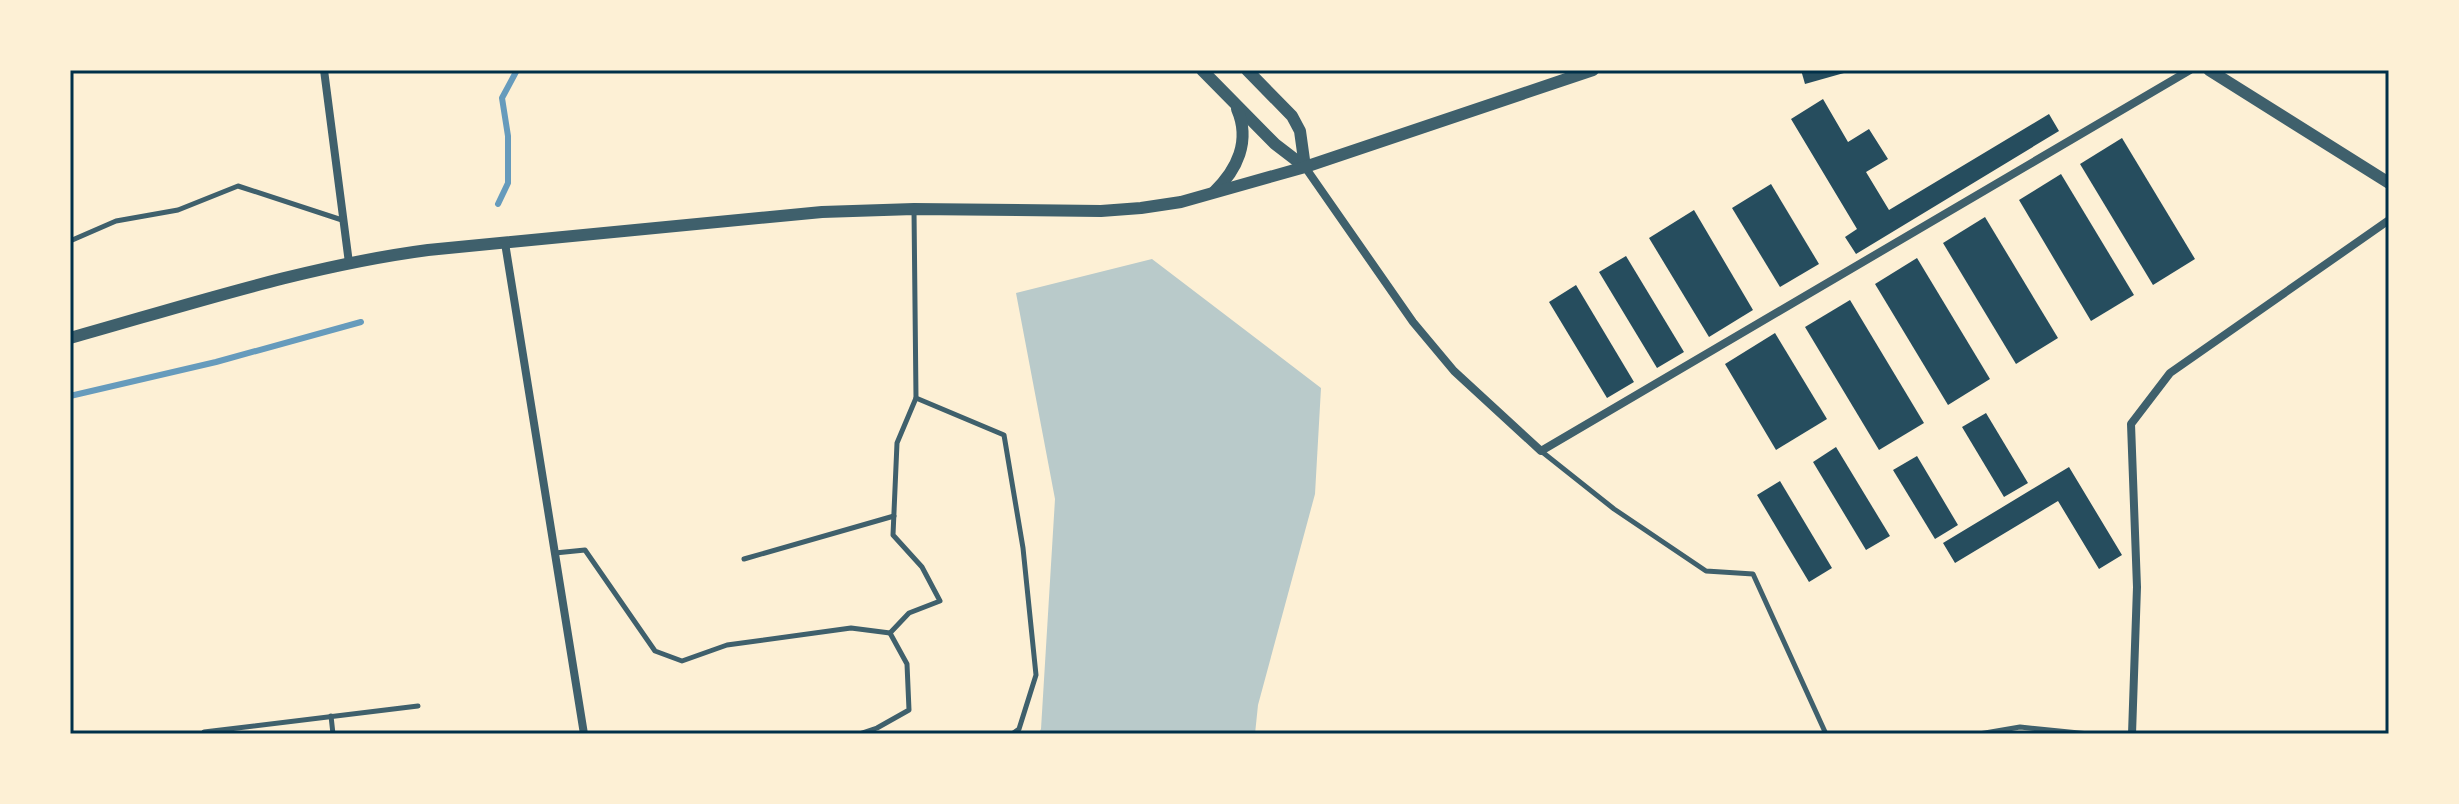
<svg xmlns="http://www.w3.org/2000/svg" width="2459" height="804" font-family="Montserrat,sans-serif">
	<rect width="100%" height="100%" fill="#fdf0d5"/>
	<path fill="#b9caca" d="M1152,259L1321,388L1315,494L1258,705L1255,734H1038L1041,729L1055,499L1016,293Z"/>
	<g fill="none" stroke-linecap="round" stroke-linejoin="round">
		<g stroke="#669bbc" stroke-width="6">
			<path d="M498,204L508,183V136L502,98L517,70"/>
			<path d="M70,396L216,362L361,322"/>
		</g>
	</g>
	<g fill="#264d5e">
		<path d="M1801,70H1851V71L1805,84Z"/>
		<path d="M1823,99L1848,142L1869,129L1888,159L1866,172L1889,210L2049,114L2059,131L1856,254L1845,237L1857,229L1791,119Z"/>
		<path d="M2122,138L2195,259L2153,285L2080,164Z"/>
		<path d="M2061,174L2134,295L2091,321L2019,200Z"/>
		<path d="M1771,184L1819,264L1780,287L1732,208Z"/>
		<path d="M1694,210L1753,310L1709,337L1649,238Z"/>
		<path d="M1985,217L2058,338L2016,364L1943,243Z"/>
		<path d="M1626,256L1684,352L1657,368L1599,272Z"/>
		<path d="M1917,258L1990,379L1948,405L1875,284Z"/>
		<path d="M1576,285L1634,382L1607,398L1549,302Z"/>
		<path d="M1850,300L1924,423L1879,450L1805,327Z"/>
		<path d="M1775,333L1827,419L1776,450L1725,364Z"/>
		<path d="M1986,413L2028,483L2004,497L1962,427Z"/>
		<path d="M1836,447L1890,536L1866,550L1813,462Z"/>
		<path d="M1917,456L1958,525L1935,539L1893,470Z"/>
		<path d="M2069,467L2122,555L2099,569L2058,501L1955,563L1943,543Z"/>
		<path d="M1780,481L1832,568L1809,582L1757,495Z"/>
	</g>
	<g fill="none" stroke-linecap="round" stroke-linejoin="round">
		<g stroke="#3f606c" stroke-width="5">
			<path d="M914,210L916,398L1004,435L1023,548L1036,675L1019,729L1012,734"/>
			<path d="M70,241L116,221L178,210L238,186L342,220"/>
			<path d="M1541,451L1614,509L1706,571L1753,574L1826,734"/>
			<path d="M555,553L585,550L655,651L682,661L727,645L851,628L890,633"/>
			<path d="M744,559L894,516"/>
			<path d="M331,716L333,734"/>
			<path d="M204,732L418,706"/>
			<path d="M859,734L877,728L909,710L907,664L890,633L909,613L940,601L922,567L893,535L897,443L916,398"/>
			<path d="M1979,734L2020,727L2089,734"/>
		</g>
		<g stroke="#3f606c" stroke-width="8">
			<path d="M324,70L349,263"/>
			<path d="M1305,167L1413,322L1454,371L1541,451L2190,70"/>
			<path d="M505,243L584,734"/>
			<path d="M2132,734L2137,587L2131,424L2170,373L2389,220"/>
		</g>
		<g stroke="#3f606c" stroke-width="12">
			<path d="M1202,70L1275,144L1305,167"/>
			<path d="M1247,70L1292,116L1300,131L1305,167"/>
			<path d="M2209,70L2389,183"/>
			<path d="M1214,192C1237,170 1251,141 1237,109"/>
			<path d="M70,338C188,305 306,266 428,250L822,212L914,209L1101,211L1141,208L1181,202L1305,167L1593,70"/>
		</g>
	</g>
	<rect width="2459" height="804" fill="none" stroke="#fdf0d5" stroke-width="144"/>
	<rect x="72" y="72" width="2315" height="660" fill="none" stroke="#003049" stroke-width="3"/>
</svg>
